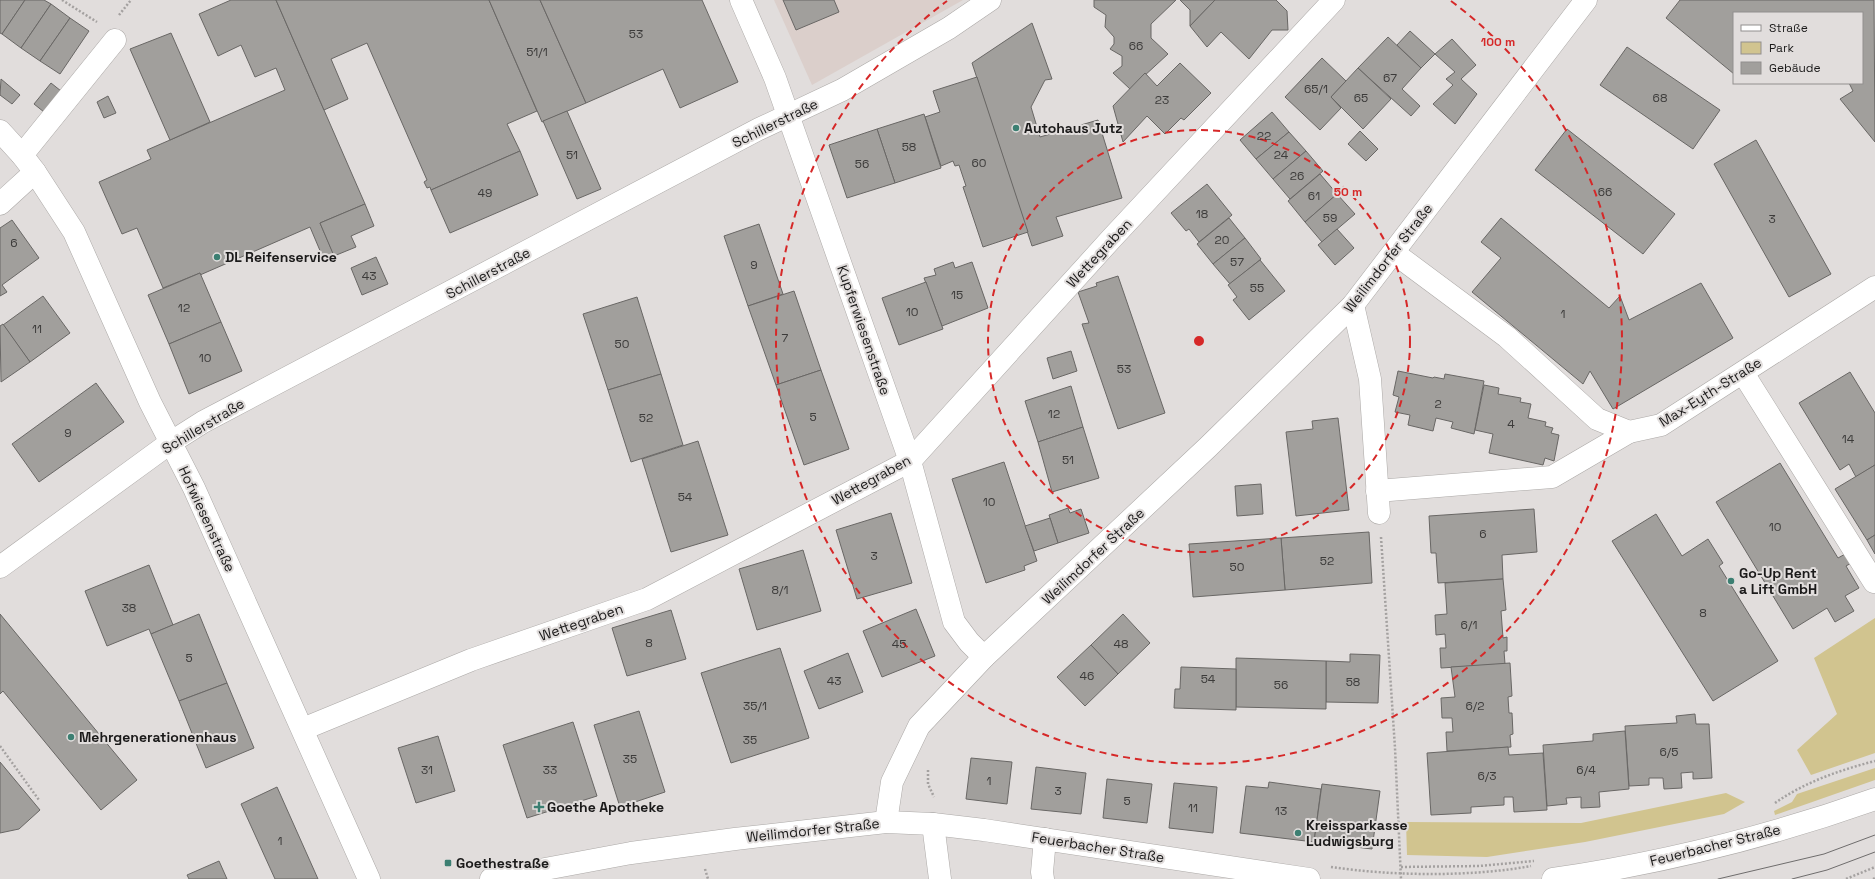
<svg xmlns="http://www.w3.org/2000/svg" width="1875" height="879" font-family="'Space Grotesk',sans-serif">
	<rect width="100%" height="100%" fill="#e1dddc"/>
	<path fill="#dbcfcb" d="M774,0H963L812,85Z"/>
	<g fill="#d1c48f">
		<path d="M1875,618V753L1811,775L1797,750L1837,714L1814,658Z"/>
		<path d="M1875,768V780L1775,815L1774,811L1792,802L1797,794Z"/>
		<path d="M1726,793L1745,802L1724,814L1585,842L1487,857L1407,855L1406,822L1581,823Z"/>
	</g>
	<g fill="#a19f9c" stroke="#696765">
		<path d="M0,0H25L2,34L0,33Z"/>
		<path d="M25,0H44L51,4L21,48L2,34Z"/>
		<path d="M231,0H276L365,204L320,223L334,255L324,260L310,227L200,275V273L163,288L137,228L122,234L99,182L151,159L147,150L285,90L276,68L255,77L241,45L218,56L199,14Z"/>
		<path d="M276,0H489L537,111L507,124L520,151L431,190L430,187L427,188L424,182L427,180L367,43L331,59L348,99L324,110Z"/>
		<path d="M489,0H540L586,103L542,122Z"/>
		<path d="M540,0H702L738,82L680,108L663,69L586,103Z"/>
		<path d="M783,0H834L839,12L796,30Z"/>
		<path d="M1094,0H1176L1151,24V38L1168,54L1130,89L1113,73L1122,66V56L1110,49L1114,44V37L1105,27L1106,15L1094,7Z"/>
		<path d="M1180,0H1215L1190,26V10Z"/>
		<path d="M1215,0H1276L1287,11L1288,30H1272L1249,59L1221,32L1207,47L1190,26Z"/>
		<path d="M1680,0H1874L1875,142L1840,99L1853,91L1849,83H1862V13H1734V74L1666,18Z"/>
		<path d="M51,4L70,18L40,61L21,48Z"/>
		<path d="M70,18L89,31L60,74L40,61Z"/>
		<path d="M1032,23L1052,79L1045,80L1031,107L1040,137L1098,120L1122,198L1056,217L1063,236L1032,246L972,63Z"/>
		<path d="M1410,31L1435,54L1421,68L1397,45Z"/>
		<path d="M171,33L210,122L170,140L130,49Z"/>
		<path d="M1388,37L1421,68L1402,89L1420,106L1411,116L1358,68Z"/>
		<path d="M1452,39L1476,65L1461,79L1477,94L1455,124L1433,104L1453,85L1446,79L1455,72L1435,54Z"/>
		<path d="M1627,47L1720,110L1693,149L1600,85Z"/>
		<path d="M1322,58L1346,81L1331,97L1341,108L1320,130L1285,97Z"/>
		<path d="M1180,63L1211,93L1184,120L1181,118L1165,134L1147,116L1123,142L1113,106L1145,73L1157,86Z"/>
		<path d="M1358,68L1391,99L1363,129L1331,97Z"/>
		<path d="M977,77L1028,232L983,247L963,187L966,186L959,165L955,166L953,161L941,166L925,117L940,112L933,91Z"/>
		<path d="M1,79L20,95L12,104L0,95Z"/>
		<path d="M51,83L61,91L44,112L34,104Z"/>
		<path d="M108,96L116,113L104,118L97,102Z"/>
		<path d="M567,111L601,189L577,199L543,121Z"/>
		<path d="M1272,112L1289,132L1256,159L1240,140Z"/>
		<path d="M924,114L941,168L895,183L877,129Z"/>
		<path d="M877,129L895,183L847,198L829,145Z"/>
		<path d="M1567,129L1675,214L1643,254L1535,170Z"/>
		<path d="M1360,131L1378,149L1366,161L1348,144Z"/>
		<path d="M1289,132L1306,151L1273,179L1256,159Z"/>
		<path d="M1756,140L1831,274L1789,297L1714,164Z"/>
		<path d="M520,151L538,195L450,233L431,190Z"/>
		<path d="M1306,151L1323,171L1290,199L1273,179Z"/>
		<path d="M1320,174L1337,194L1305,222L1288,201Z"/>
		<path d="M1207,184L1232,215L1199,242L1189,229L1186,231L1171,213Z"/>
		<path d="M1337,194L1355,214L1322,242L1305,222Z"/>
		<path d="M365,204L374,226L351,236L356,247L334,256L320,223Z"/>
		<path d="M1229,218L1245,238L1213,264L1197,244Z"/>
		<path d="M1501,218L1609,308L1620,296L1629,320L1701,283L1733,338L1613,409L1590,371L1583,384L1472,292L1501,258L1481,242Z"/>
		<path d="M12,220L39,258L2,285L7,292L0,296V228Z"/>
		<path d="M759,224L783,294L748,306L724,236Z"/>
		<path d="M1337,229L1354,248L1335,265L1318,245Z"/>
		<path d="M1245,238L1261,259L1230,284L1213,264Z"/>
		<path d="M376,257L388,284L362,295L351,268Z"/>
		<path d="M1260,260L1285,291L1249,320L1233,300L1237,297L1228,285Z"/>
		<path d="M953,262L955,268L972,262L988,308L942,326L924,278L936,275L934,269Z"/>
		<path d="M200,273L221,322L169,344L148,295Z"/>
		<path d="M1118,276L1165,413L1118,429L1082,324L1089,323L1078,292L1097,286L1096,283Z"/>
		<path d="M926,282L943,329L899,345L882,298Z"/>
		<path d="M794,291L821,370L776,385L748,306Z"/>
		<path d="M43,296L70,333L30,362L3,325Z"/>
		<path d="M637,297L661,374L608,390L583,314Z"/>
		<path d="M221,322L242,371L189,394L169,344Z"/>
		<path d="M3,324L30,362L1,382L0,326Z"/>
		<path d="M1071,351L1077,371L1053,379L1047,358Z"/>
		<path d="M821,370L849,449L804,465L776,385Z"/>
		<path d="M1398,371L1433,378L1434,377L1444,379L1445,374L1484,381L1474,434L1451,428L1453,422L1436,418L1433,431L1408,425L1410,415L1395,412L1399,397L1393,395Z"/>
		<path d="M1850,372L1875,413V465L1856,477L1849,464L1840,470L1799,403Z"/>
		<path d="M661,374L683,445L631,462L608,390Z"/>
		<path d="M96,383L124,422L39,482L12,444Z"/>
		<path d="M1484,385L1499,388L1498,394L1521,398L1520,402L1531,404L1528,418L1546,422L1545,426L1553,428L1551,433L1559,435L1554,461L1545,458L1543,465L1489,453L1493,434L1475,430Z"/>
		<path d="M1071,386L1083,427L1038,442L1025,401Z"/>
		<path d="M1338,418L1349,510L1296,516L1286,432L1313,429L1312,421Z"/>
		<path d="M1083,427L1099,478L1052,492L1038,442Z"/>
		<path d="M698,441L728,535L671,552L642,459Z"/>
		<path d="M1004,462L1037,561L1024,566L1025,570L986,583L952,479Z"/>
		<path d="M1780,463L1838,558L1847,553L1853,562L1846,566L1859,588L1845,596L1854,611L1835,622L1827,608L1793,629L1716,502Z"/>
		<path d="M1875,465V535L1867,540L1835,489Z"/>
		<path d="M1261,484L1263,514L1237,516L1235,486Z"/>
		<path d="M1068,508L1070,513L1081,509L1089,533L1058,543L1049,515Z"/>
		<path d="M1534,509L1537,552L1502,555L1503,579L1438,583L1436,553H1431L1429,516Z"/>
		<path d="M891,513L912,583L857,599L836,530Z"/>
		<path d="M1656,514L1682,556L1708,539L1723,563L1719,566L1778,661L1713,701L1612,541Z"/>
		<path d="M1050,518L1058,543L1034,551L1025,526Z"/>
		<path d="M1369,532L1372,583L1285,590L1281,538Z"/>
		<path d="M1875,535V554L1867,540Z"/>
		<path d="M1281,538L1285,590L1193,597L1189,544Z"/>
		<path d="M803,550L821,611L757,630L739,569Z"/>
		<path d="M149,565L173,625L151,634L149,629L107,646L85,591Z"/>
		<path d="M1503,579L1506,610L1501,611L1503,638L1507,637V651H1504L1505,664L1441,668L1440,648H1446L1445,634L1436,635L1435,615L1447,614L1445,583Z"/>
		<path d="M916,609L935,656L882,677L863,631Z"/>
		<path d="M671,610L686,659L627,676L612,628Z"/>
		<path d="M0,614L137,780L101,810L3,691L0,694Z"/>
		<path d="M199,614L227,683L179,701L151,634Z"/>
		<path d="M1123,614L1150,643L1118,674L1091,645Z"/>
		<path d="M1091,645L1118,674L1085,706L1057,677Z"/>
		<path d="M780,648L809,738L731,763L701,673Z"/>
		<path d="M848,653L863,692L819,709L804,671Z"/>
		<path d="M1350,654L1380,655L1378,703L1326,702V661L1350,662Z"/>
		<path d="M1236,658L1326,661V709L1236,707Z"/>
		<path d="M1510,663L1512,696L1508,697L1509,713H1512L1513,734L1510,735L1511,747L1447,751L1446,732H1453L1452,718H1442L1441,698L1455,697L1451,667Z"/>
		<path d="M1181,667L1236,669V710L1174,708L1175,689H1180Z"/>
		<path d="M227,683L254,748L206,768L179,701Z"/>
		<path d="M639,711L665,792L620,807L594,725Z"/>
		<path d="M1695,714L1696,724H1709L1712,778L1693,779V772L1681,773L1682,788L1664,789L1663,778H1649V785L1629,786L1625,726L1677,723L1676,716Z"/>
		<path d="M573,722L597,796L527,818L503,745Z"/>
		<path d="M1625,731L1629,789L1599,792L1600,807L1581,808V797L1566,798L1567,804L1547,806L1543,745L1593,741V734Z"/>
		<path d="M438,736L455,791L416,803L398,748Z"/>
		<path d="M1508,747L1509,755L1543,753L1547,810L1514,812L1513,797H1504V805L1471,807V813L1431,815L1427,753Z"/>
		<path d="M971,758L1012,762L1007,804L966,799Z"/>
		<path d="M0,762L40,810L19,829L0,833Z"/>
		<path d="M1036,767L1086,773L1081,814L1031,809Z"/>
		<path d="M1107,779L1152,784L1147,823L1103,818Z"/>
		<path d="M1269,782L1321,789L1314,842L1240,833L1246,786L1268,788Z"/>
		<path d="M1174,783L1217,787L1213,833L1169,828Z"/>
		<path d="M1322,784L1380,791L1372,849L1314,842Z"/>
		<path d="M277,787L318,879H275L241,804Z"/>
		<path d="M219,861L227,879H189L187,875Z"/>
	</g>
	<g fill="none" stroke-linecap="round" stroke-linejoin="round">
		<g stroke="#aca9a7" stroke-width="23">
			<g id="minor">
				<path d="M741,0L775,78L910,461L954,622L969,642L984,657"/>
				<path d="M0,131L22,155L35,172L74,232L150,402L194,488L369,879"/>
				<path d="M22,155L115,40"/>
				<path d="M0,204L35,172"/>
				<path d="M1394,253L1507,337L1597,419L1629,432L1661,425L1875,287"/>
				<path d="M1353,305L1370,379L1379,513"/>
				<path d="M1743,373L1874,582"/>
				<path d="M1377,491L1552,477L1629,432"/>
				<path d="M0,567L170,443L203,422L759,129L842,90L949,28L990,0"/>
				<path d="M303,729L471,660L647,599L910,461L1112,238L1334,0"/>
				<path d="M933,824L940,879"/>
				<path d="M1043,879L1042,872L1045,839"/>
			</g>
		</g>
		<g stroke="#aca9a7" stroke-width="23">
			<g id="major">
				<path d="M886,822L892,782L919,726L984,657L1208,447L1353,305L1586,0"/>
				<path d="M491,879L631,853L735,839L886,822L933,824L984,830L1309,879"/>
				<path d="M1553,879C1662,863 1771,836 1875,799"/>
			</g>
		</g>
		<g stroke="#a4a1a0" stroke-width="2.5" stroke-dasharray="2 2" stroke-linecap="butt">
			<path d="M62,0L97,22"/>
			<path d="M119,15L131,0"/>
			<path d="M1381,537L1395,748L1401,879"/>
			<path d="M0,746L39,800"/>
			<path d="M928,770V784L934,797"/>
			<path d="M1775,803C1805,782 1840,770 1875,761"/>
			<path d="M1331,867C1392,876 1471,877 1531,866"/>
			<path d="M1401,867L1479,866L1534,861"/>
			<path d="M705,869L708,879"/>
			<path d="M1846,879L1875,867"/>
			<path d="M1873,879L1875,878"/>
		</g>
		<use href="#minor" stroke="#fff" stroke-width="22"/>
		<use href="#major" stroke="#fff" stroke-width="22"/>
		<g stroke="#6e6c6c" stroke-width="1">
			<path d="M1718,879L1824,854L1875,835"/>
			<path d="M1792,879L1827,870L1875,852"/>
		</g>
	</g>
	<g fill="none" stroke="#d62828" stroke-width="2" stroke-dasharray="7 5">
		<circle cx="1199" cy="341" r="211"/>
		<path d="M1451 1A423 423 0 1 1 947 1"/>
	</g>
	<g fill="#3c7f72" stroke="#e1dddc" stroke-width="1.5">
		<circle cx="1016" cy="128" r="4"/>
		<circle cx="217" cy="257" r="4"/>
		<circle cx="1731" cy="581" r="4"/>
		<circle cx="71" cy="737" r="4"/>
		<path d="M537 801h4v4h4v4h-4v4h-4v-4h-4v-4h4z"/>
		<circle cx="1298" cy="833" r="4"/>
		<rect x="444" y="859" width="8" height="8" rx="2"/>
	</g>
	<g text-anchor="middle" stroke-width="4" stroke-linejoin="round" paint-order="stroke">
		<g font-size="12" fill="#3c3b3a">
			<text x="636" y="38">53</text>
			<text x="1136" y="50">66</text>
			<text x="537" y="56">51/1</text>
			<text x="1390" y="82">67</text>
			<text x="1316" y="93">65/1</text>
			<text x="1361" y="102">65</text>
			<text x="1660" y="102">68</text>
			<text x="1162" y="104">23</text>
			<text x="1264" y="140">22</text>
			<text x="909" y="151">58</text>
			<text x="572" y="159">51</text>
			<text x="1281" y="159">24</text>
			<text x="979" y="167">60</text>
			<text x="862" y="168">56</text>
			<text x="1297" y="180">26</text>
			<text x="1605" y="196">66</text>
			<text x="485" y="197">49</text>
			<text x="1314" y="200">61</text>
			<text x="1202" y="218">18</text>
			<text x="1330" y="222">59</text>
			<text x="1772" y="223">3</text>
			<text x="1222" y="244">20</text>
			<text x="14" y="247">6</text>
			<text x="1237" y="266">57</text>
			<text x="754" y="269">9</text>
			<text x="369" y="280">43</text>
			<text x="1257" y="292">55</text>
			<text x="957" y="299">15</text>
			<text x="184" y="312">12</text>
			<text x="912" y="316">10</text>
			<text x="1563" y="318">1</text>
			<text x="37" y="333">11</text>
			<text x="785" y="342">7</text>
			<text x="622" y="348">50</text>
			<text x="205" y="362">10</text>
			<text x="1124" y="373">53</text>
			<text x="1438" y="408">2</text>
			<text x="1054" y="418">12</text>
			<text x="813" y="421">5</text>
			<text x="646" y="422">52</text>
			<text x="1511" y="428">4</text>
			<text x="68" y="437">9</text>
			<text x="1848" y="443">14</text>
			<text x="1068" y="464">51</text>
			<text x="685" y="501">54</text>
			<text x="989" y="506">10</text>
			<text x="1775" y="531">10</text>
			<text x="1483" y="538">6</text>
			<text x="874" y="560">3</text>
			<text x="1327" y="565">52</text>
			<text x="1237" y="571">50</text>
			<text x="780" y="594">8/1</text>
			<text x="129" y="612">38</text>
			<text x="1703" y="617">8</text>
			<text x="1469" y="629">6/1</text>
			<text x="649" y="647">8</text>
			<text x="899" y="648">45</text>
			<text x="1121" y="648">48</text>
			<text x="189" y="662">5</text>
			<text x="1087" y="680">46</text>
			<text x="1208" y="683">54</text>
			<text x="834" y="685">43</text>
			<text x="1353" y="686">58</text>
			<text x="1281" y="689">56</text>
			<text x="755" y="710">35/1</text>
			<text x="1475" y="710">6/2</text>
			<text x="750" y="744">35</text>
			<text x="1669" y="756">6/5</text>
			<text x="630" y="763">35</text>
			<text x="427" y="774">31</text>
			<text x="550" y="774">33</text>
			<text x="1586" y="774">6/4</text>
			<text x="1487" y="780">6/3</text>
			<text x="989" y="785">1</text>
			<text x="1058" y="795">3</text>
			<text x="1127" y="805">5</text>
			<text x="1193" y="812">11</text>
			<text x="1281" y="815">13</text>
			<text x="280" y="845">1</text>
		</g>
		<g font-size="14" fill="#1b1a1a" stroke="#e1dddc">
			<text transform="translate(775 123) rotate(-26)" y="5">Schillerstraße</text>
			<text transform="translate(1099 253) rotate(-47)" y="5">Wettegraben</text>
			<text transform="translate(1388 258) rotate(-52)" y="5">Weilimdorfer Straße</text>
			<text transform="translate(488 273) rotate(-28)" y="5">Schillerstraße</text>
			<text transform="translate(864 330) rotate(71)" y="5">Kupferwiesenstraße</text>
			<text transform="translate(1710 392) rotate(-32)" y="5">Max-Eyth-Straße</text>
			<text transform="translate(203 426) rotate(-31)" y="5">Schillerstraße</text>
			<text transform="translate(871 480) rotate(-29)" y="5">Wettegraben</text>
			<text transform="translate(207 519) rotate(65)" y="5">Hofwiesenstraße</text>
			<text transform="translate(1093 556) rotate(-43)" y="5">Weilimdorfer Straße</text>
			<text transform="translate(581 622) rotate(-19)" y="5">Wettegraben</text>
			<text transform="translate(813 830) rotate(-6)" y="5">Weilimdorfer Straße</text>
			<text transform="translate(1715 845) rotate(-14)" y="5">Feuerbacher Straße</text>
			<text transform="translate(1098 847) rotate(9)" y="5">Feuerbacher Straße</text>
		</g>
		<g font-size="14" font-weight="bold" fill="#1b1a1a" stroke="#e1dddc" text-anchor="start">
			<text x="1024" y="133">Autohaus Jutz</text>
			<text x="225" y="262">DL Reifenservice</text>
			<text x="1739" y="578">Go-Up Rent<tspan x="1739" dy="16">a Lift GmbH</tspan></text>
			<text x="79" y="742">Mehrgenerationenhaus</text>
			<text x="547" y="812">Goethe Apotheke</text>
			<text x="1306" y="830">Kreissparkasse<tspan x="1306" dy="16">Ludwigsburg</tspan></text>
			<text x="456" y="868">Goethestraße</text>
		</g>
	</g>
	<circle cx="1199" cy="341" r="6" fill="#d62828" stroke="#e1dddc" stroke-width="2"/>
	<g font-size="12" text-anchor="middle" font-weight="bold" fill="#d62828" stroke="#e1dddc" stroke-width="4" stroke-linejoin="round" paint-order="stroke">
		<text x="1498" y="46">100 m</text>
		<text x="1348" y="196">50 m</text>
	</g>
	<rect x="1733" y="12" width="130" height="72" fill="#e1dddc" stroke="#928f8e"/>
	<rect x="1741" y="25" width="20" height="6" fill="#ffffff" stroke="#928f8e"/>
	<text x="1769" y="32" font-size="12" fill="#1b1a1a">Straße</text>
	<rect x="1741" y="42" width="20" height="12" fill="#d1c48f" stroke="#928f8e"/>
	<text x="1769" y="52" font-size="12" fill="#1b1a1a">Park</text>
	<rect x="1741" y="62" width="20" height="12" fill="#a19f9c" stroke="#928f8e"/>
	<text x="1769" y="72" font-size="12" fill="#1b1a1a">Gebäude</text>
</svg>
